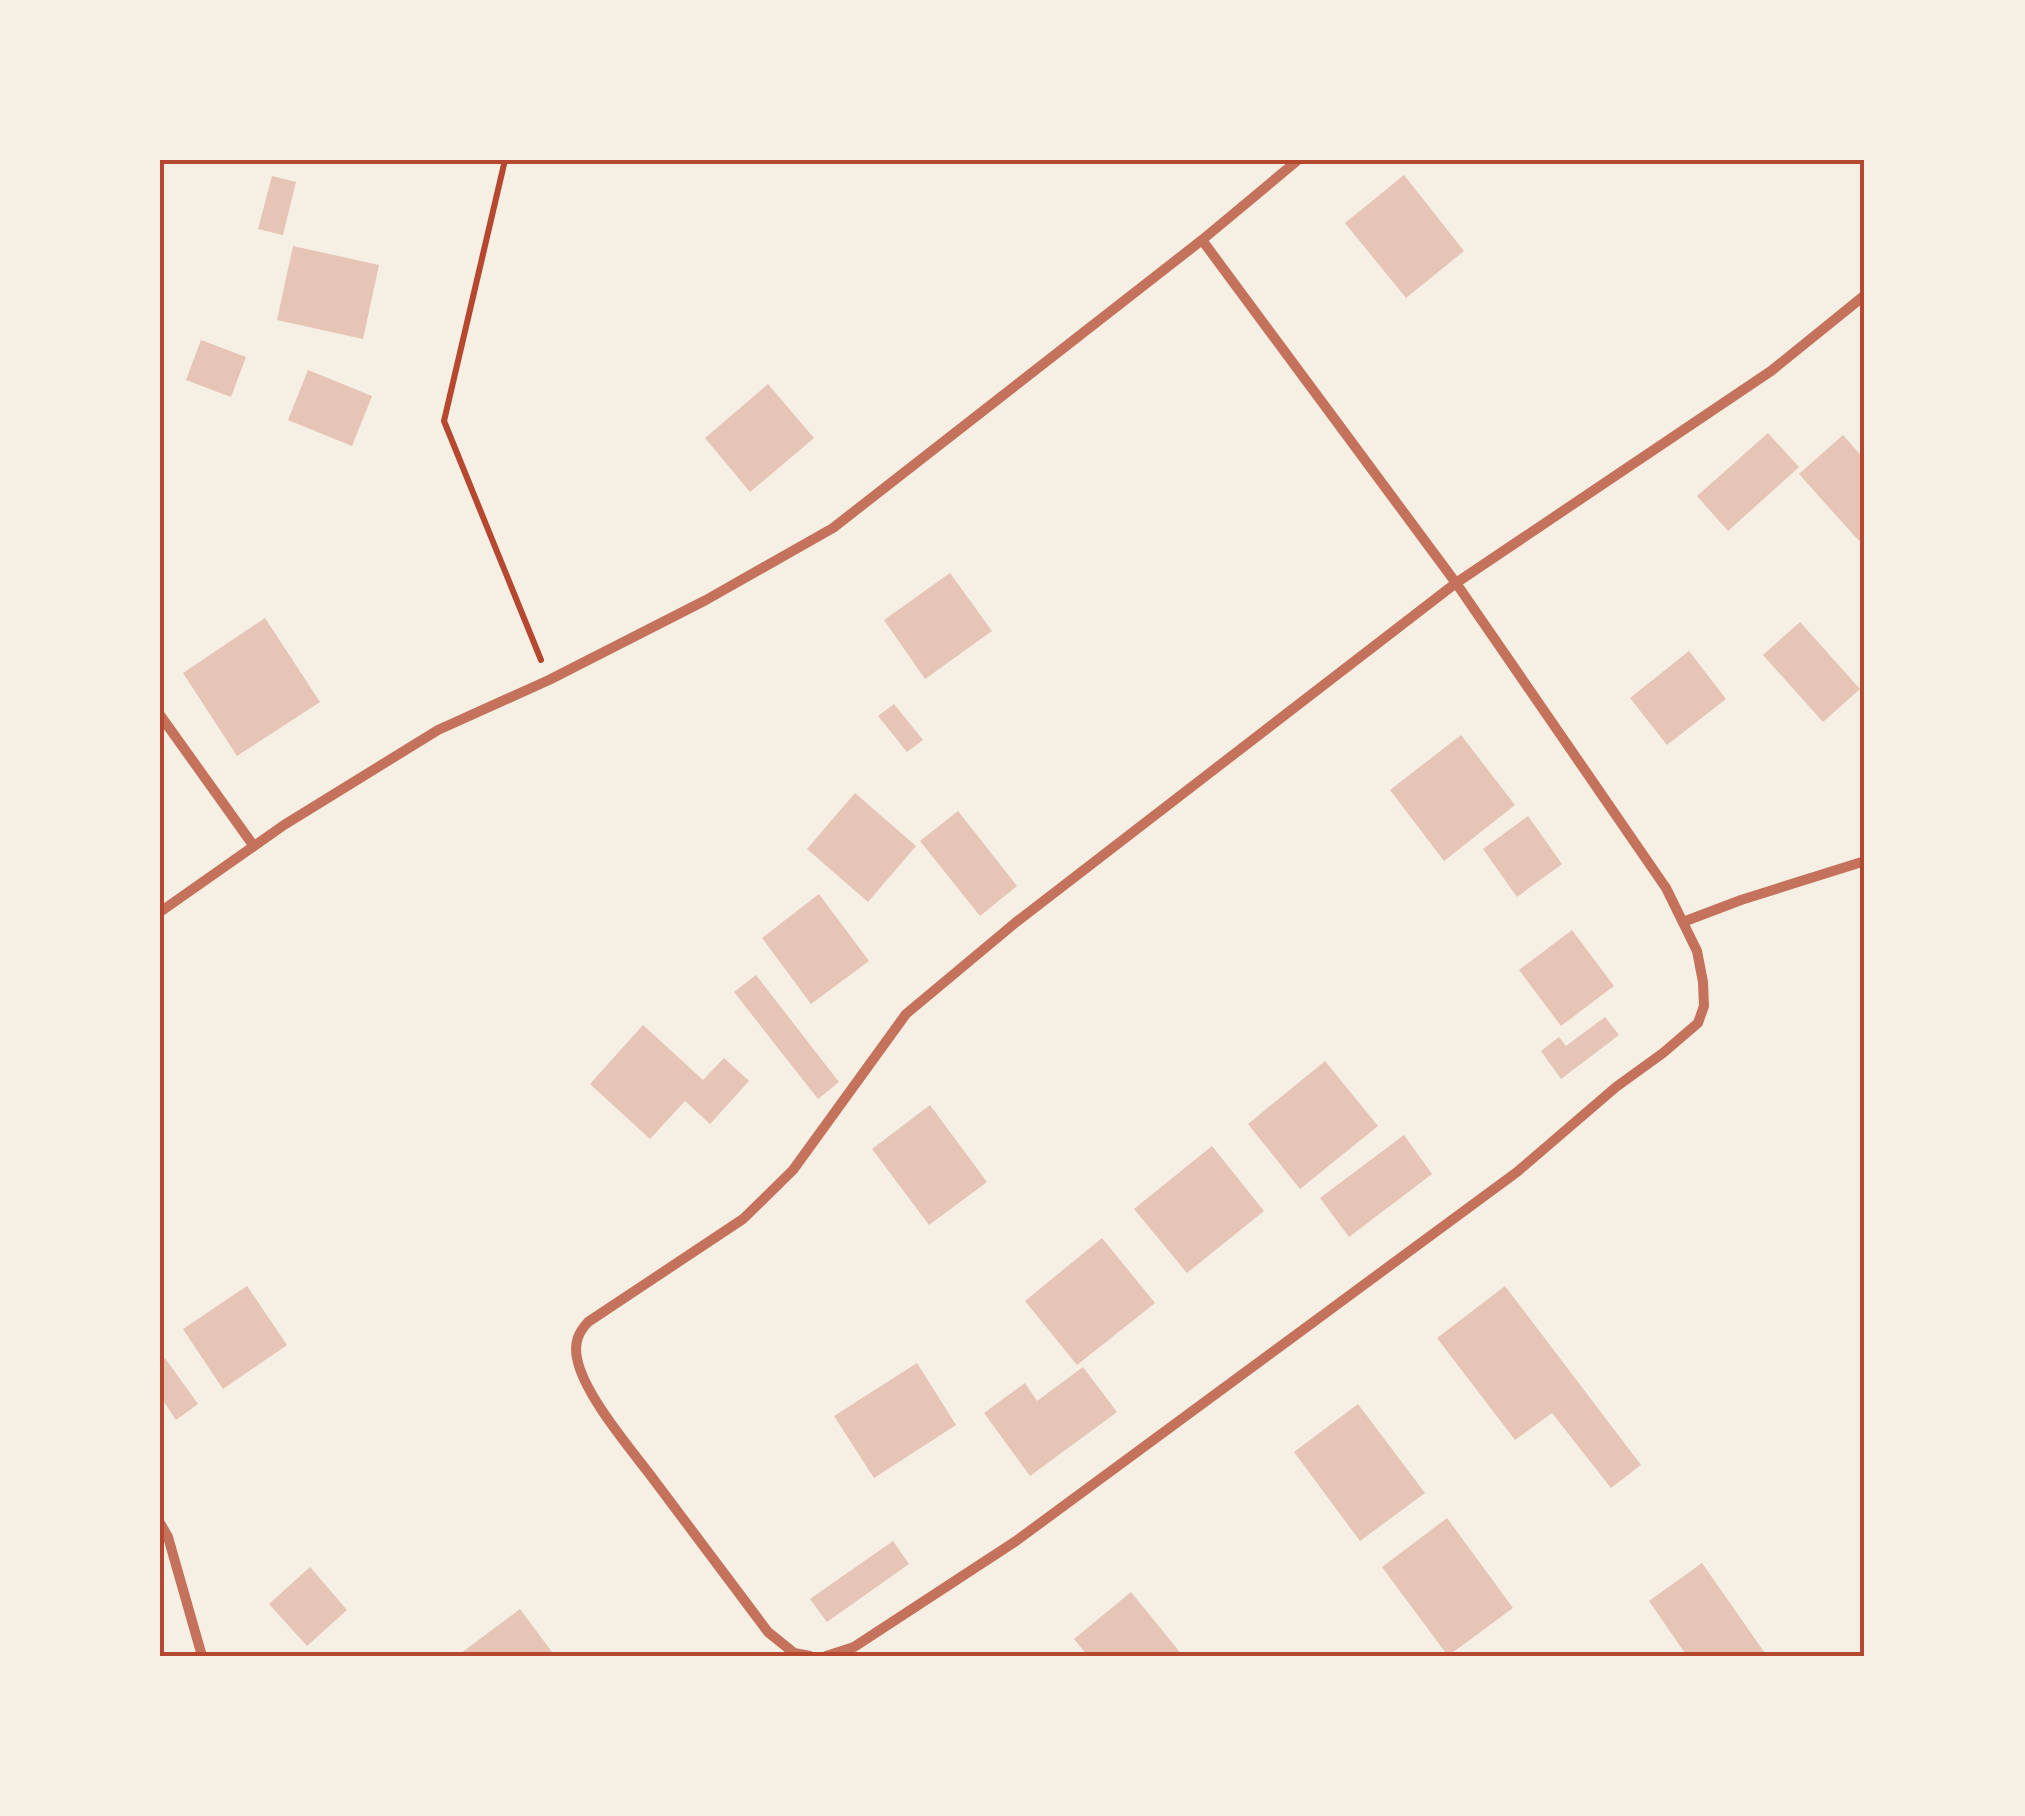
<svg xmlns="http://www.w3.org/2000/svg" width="2025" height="1816" font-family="'Space Grotesk',sans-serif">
	<rect width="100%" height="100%" fill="#f6efe4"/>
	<g fill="#e6c5b7">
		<path d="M1404,175L1464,251L1406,298L1345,223Z"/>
		<path d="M272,176L296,182L283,235L258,229Z"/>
		<path d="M293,246L379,265L363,339L277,320Z"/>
		<path d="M201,340L246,357L231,397L186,380Z"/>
		<path d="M308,370L372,396L352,446L288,420Z"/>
		<path d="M768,384L814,438L750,492L705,438Z"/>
		<path d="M1768,433L1799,467L1728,531L1697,496Z"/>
		<path d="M1843,435L1865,460V536L1859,541L1799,474Z"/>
		<path d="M950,573L992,631L925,679L884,620Z"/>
		<path d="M265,618L320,702L237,756L183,673Z"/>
		<path d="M1800,622L1860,689L1823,722L1763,655Z"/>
		<path d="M1689,651L1726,699L1667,745L1630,698Z"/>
		<path d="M894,704L923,740L907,752L878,716Z"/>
		<path d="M1461,735L1515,805L1444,861L1390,790Z"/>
		<path d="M855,793L916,846L868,902L807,849Z"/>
		<path d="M958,811L1017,886L980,916L920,841Z"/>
		<path d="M1528,816L1562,864L1517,897L1483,849Z"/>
		<path d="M819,894L869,961L811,1004L762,938Z"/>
		<path d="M1572,930L1614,986L1561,1026L1519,970Z"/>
		<path d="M756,975L839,1082L818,1099L734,992Z"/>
		<path d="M1605,1017L1619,1035L1561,1079L1541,1051L1559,1037L1566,1046Z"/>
		<path d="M643,1025L703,1080L724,1058L749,1081L710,1124L685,1101L650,1139L590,1084Z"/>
		<path d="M1325,1061L1378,1126L1300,1189L1248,1124Z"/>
		<path d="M930,1105L987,1182L929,1225L872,1149Z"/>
		<path d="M1404,1135L1432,1174L1349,1237L1320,1198Z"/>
		<path d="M1212,1146L1264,1211L1187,1273L1134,1209Z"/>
		<path d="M1102,1238L1155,1303L1077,1365L1025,1301Z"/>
		<path d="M247,1286L287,1345L223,1389L183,1329Z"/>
		<path d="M1505,1286L1641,1465L1611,1488L1552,1413L1515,1440L1437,1338Z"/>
		<path d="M165,1358L198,1404L176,1420L160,1396V1362Z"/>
		<path d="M917,1363L956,1425L874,1478L834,1416Z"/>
		<path d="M1083,1367L1117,1412L1030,1476L984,1413L1025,1383L1037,1401Z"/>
		<path d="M1358,1404L1425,1493L1360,1541L1294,1452Z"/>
		<path d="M1447,1518L1513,1608L1448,1656L1382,1567Z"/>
		<path d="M893,1541L909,1564L827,1622L810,1599Z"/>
		<path d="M1702,1563L1767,1656H1687L1649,1601Z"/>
		<path d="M310,1567L347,1610L307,1646L269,1604Z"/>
		<path d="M1131,1592L1183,1656H1088L1074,1639Z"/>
		<path d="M520,1609L555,1656H457Z"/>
	</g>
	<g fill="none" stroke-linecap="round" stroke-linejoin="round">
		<path stroke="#b5482f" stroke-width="6" d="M505,160L444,421L541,660"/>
		<g stroke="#c5725c" stroke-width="10">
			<path d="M160,715L253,845"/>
			<path d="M160,912L284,825L438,730L549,680L706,600L833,528L1202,240L1298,160"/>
			<path d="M1683,922L1741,900L1865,861"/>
			<path d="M160,1523L168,1537L202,1656"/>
			<path d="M810,1656L794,1653L768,1632C729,1580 690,1528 651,1476C629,1447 583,1393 577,1358C574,1343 578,1333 588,1322L743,1219L793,1170L906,1014L1015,923L1456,583L1771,371L1865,295"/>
			<path d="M826,1656L854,1647L1016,1541L1517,1172L1616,1087L1663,1053L1698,1023L1704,1006L1703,982L1697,951L1666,888L1456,583L1202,240"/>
		</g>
	</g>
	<rect width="2025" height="1816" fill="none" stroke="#f6efe4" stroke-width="325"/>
	<rect x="162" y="162" width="1700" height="1492" fill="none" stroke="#b5482f" stroke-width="4"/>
</svg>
